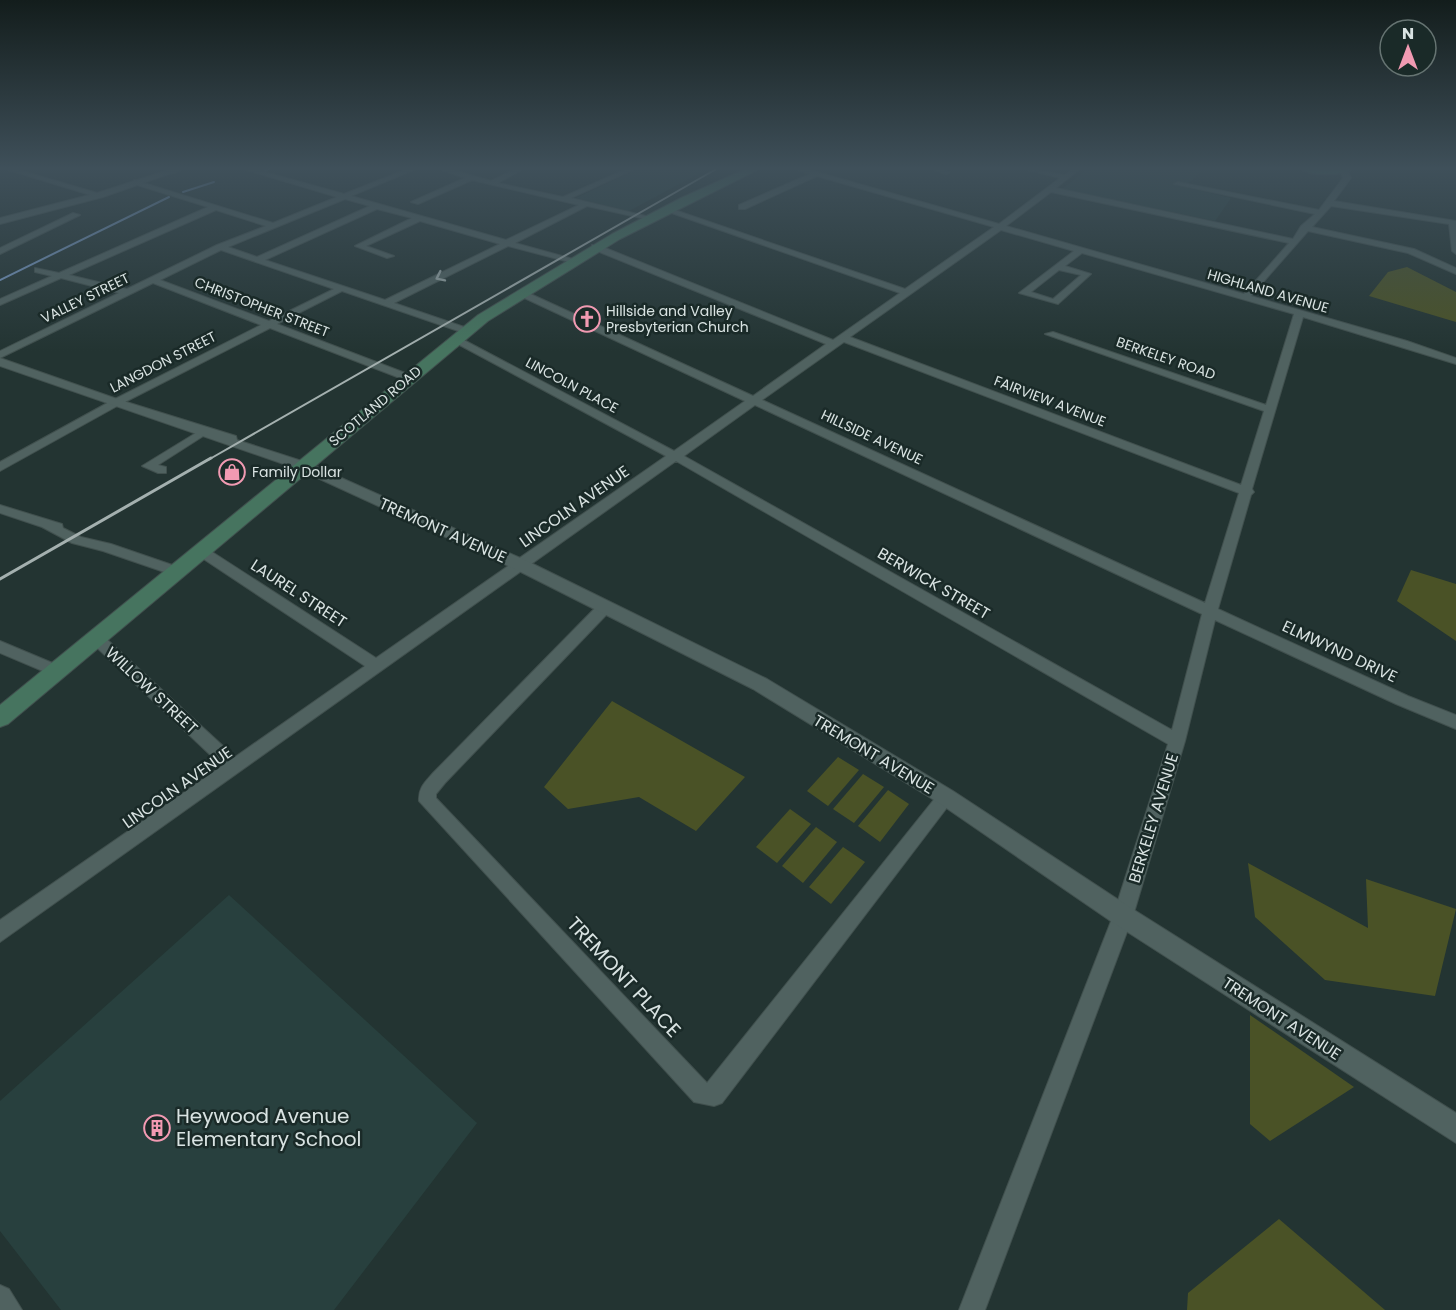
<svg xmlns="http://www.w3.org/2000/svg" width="1456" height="1310" font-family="Poppins,sans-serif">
	<rect width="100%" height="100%" fill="#233432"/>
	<g fill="#28403e">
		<path d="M640,168H709L629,211L576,198Z"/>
		<path d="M1090,168H1205L1184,187L1231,198L1215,221L1062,189Z"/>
		<path d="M229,895L477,1123L334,1310H61L0,1231V1101Z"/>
	</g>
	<g fill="#4a5226">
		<path d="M1407,267L1456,292V322L1369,296L1388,272Z"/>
		<path d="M1411,570L1456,584V641L1397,601Z"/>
		<path d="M612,701L745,777L696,831L639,797L568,809L544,787Z"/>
		<path d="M838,757L859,770L828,806L807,791Z"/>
		<path d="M863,774L884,787L854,823L833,809Z"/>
		<path d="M888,790L909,804L880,842L858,826Z"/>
		<path d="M790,809L811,824L777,863L756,847Z"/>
		<path d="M816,827L837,842L803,883L782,866Z"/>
		<path d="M843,847L865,862L831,904L809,887Z"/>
		<path d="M1248,863L1368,928L1366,879L1456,909L1435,996L1325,980L1255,917Z"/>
		<path d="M1250,1015L1354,1087L1270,1141L1250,1124Z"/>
		<path d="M1279,1219L1385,1310H1187L1188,1293Z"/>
	</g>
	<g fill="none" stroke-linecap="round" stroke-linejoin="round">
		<g stroke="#789ac5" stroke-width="2">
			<path d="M265,170L272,168"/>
			<path d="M183,192L214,182"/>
			<path d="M0,280L169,197"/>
		</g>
		<g stroke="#41504e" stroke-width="2">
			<g id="minor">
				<path d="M2,168H12L104,195L97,197Z"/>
				<path d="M161,168L178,171L174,173Z"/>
				<path d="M240,168H250L344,194L410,168H418L351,196L506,240L579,205L472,180L418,204L411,202L465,178L436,168H446L491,181L517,168H525L498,183L563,197L629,168H637L571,198L654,218L650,220L587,206L515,243L573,259V263L508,246L394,303L470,329V333H464L342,291L277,324L413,376V380H405L270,328L119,405L0,471V462L111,401L261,325L153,283L0,358V351L119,293L61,278L0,305V299L52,276L35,272V268L59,273L208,207L134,184V180L273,223L337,197ZM345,199L370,206L257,257L228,247ZM377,209L412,218L355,246L387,258L394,256L366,246L420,221L500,244L385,300L265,260ZM216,210L266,226L217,245L127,289L69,275ZM221,250L334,289L269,321L160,280Z"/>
				<path d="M793,168H803L999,224L1060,178L1021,168L1065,175L1074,168H1081L1056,188L1293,239L1301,226L1315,214L1174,184L1178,182L1319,210L1343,178L1339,169L1346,168L1351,178L1334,201L1456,221V254L1452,251L1449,224L1331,206L1312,227L1414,249L1456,268V274L1408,253L1308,231L1251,296L1407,341L1456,358V364L1303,317L1252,489L1254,492L1251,495L1218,609L1408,696L1456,715V729L1396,704L1215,620L1185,741L1133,916L985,1310H959L1113,916L1168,744L676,461L0,942V920L222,766L91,642L89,638L91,634H101L235,757L365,666L196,554L194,551L196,548H206L376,658L666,456L454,342V338H460L674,451L745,401L518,295V291H524L753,396L826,344L592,249V245H598L833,340L900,293L666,211V207L905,289L994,227L817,176L745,209H739V205L810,174ZM1051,192L1289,243L1244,294L1006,226ZM1001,230L1074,251L1019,293L1058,304L1091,274L1065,266L1082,253L1294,314L1266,405L1053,332L1045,334L1264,411L1241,485L850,337ZM1059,270L1081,275L1053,299L1031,292ZM844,342L1239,493L1205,603L762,400ZM755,405L1202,614L1172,730L684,456Z"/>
				<path d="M930,168H939L950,172L946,174Z"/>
				<path d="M73,213L80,215L0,254V248Z"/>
				<path d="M204,428L210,431L208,433L158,465L166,467V473H158L142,466Z"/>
				<path d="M0,505L62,524L63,528L81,537L111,544L181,568L183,571L176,576L103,551L72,543L42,527L0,513Z"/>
				<path d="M605,602L610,603L612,607L610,611L445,783L436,794V798L707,1083L940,792L946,789L952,792L955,797L722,1103L714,1106L694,1102L419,801C418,788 425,782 433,773L600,603Z"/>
				<path d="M0,641L62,667L65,671L62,675L57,677L0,653Z"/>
				<path d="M0,1285L9,1289L22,1310H0Z"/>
			</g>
		</g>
		<g stroke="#41504e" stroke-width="2">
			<g id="tertiary">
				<path d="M175,168H186L103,197L0,224V218L97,193Z"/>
				<path d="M0,358L120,400L236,436L237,440L308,463L527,561L767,679L953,791L1131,908L1456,1113V1143L1115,924L939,803L753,689L515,569L298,469L0,366Z"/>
			</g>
		</g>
		<g stroke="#41504e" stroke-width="2">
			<path id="secondary" d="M748,168H761L620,239L488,321L8,724L0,727V705L478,315L612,234L681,198Z"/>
		</g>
		<g stroke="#41504e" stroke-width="3">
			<path id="primary" d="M1300,168H1353C1343,176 1310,176 1300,168Z"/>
		</g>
		<use href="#minor" fill="#506260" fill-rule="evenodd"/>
		<use href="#tertiary" fill="#506260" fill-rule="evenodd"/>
		<use href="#secondary" fill="#46745f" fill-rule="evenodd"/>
		<use href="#primary" fill="#3d855e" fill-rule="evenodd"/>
		<path stroke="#a4b0af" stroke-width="2" d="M208,460L718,168"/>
		<path stroke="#a4b0af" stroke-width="3" d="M0,579L211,458"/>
	</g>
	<defs><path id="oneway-chevron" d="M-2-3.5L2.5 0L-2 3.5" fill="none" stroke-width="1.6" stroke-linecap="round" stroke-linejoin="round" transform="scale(1.5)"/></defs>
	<use stroke="#9ba9a8" href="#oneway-chevron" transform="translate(440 277) rotate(154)"/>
	<linearGradient id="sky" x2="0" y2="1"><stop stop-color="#131d1c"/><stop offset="0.48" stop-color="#3f505a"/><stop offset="1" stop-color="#3f505a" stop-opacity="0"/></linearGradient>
	<rect width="1456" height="351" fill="url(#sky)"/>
	<defs>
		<g id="church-ring" transform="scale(1.35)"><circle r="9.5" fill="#1a2a28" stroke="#f19ab2" stroke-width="1.5"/><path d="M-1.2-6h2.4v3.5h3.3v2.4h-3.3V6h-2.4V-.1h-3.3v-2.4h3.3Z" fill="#f19ab2"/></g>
		<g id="shop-ring" transform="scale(1.35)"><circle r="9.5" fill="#1a2a28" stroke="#f19ab2" stroke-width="1.5"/><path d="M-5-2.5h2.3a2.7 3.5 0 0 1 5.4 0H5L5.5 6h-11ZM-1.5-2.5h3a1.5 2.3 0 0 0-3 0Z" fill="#f19ab2"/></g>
		<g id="building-ring" transform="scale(1.35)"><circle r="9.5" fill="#1a2a28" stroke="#f19ab2" stroke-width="1.5"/><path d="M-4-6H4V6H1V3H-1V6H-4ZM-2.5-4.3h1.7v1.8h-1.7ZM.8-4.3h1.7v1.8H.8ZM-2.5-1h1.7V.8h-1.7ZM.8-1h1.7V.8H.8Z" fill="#f19ab2"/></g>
	</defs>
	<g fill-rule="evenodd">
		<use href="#church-ring" x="587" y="319"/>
		<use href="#shop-ring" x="232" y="472"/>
		<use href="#building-ring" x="157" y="1128"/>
	</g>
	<g text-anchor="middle" stroke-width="5" stroke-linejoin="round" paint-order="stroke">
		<g font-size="14" fill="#d9e3e2" stroke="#1a2a28">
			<text transform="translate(1268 291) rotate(16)" y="5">HIGHLAND AVENUE</text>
			<text transform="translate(85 298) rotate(-26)" y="5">VALLEY STREET</text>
			<text transform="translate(262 307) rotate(21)" y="5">CHRISTOPHER STREET</text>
			<text transform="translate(1166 358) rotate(19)" y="5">BERKELEY ROAD</text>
			<text transform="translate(163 362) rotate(-27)" y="5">LANGDON STREET</text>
			<text transform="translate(572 385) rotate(28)" y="5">LINCOLN PLACE</text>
			<text transform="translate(1050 401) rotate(21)" y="5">FAIRVIEW AVENUE</text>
			<text transform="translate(375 406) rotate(-40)" y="5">SCOTLAND ROAD</text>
			<text transform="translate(872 437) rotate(25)" y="5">HILLSIDE AVENUE</text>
		</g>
		<g font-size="14" fill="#d9e3e2" stroke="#1a2a28" text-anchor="start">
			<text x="606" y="316">Hillside and Valley<tspan x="606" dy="16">Presbyterian Church</tspan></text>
			<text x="252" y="477">Family Dollar</text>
		</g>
		<g font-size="16" fill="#d9e3e2" stroke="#1a2a28">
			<text transform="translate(574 506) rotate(-35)" y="6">LINCOLN AVENUE</text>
			<text transform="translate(443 530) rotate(24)" y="6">TREMONT AVENUE</text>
			<text transform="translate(934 583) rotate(30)" y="6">BERWICK STREET</text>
			<text transform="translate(299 593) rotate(33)" y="6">LAUREL STREET</text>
			<text transform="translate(1340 651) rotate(25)" y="6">ELMWYND DRIVE</text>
			<text transform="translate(152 690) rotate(43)" y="6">WILLOW STREET</text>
			<text transform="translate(874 754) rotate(31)" y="6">TREMONT AVENUE</text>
			<text transform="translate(177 787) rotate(-35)" y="6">LINCOLN AVENUE</text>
			<text transform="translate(1153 818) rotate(-73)" y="6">BERKELEY AVENUE</text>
			<text transform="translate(1282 1018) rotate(33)" y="6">TREMONT AVENUE</text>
		</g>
		<g font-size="20" fill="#d9e3e2" stroke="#1a2a28">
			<text transform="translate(624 977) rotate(47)" y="7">TREMONT PLACE</text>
		</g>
		<g font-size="20" fill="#d9e3e2" stroke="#1a2a28" text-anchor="start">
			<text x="176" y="1123">Heywood Avenue<tspan x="176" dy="23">Elementary School</tspan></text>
		</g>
	</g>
	<g transform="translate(1408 48)"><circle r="28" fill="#1a2a28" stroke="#667472" stroke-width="1.5"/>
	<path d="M0-4.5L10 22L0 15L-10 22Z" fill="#f19ab2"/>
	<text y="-9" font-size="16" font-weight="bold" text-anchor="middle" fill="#d9e3e2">N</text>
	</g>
</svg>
